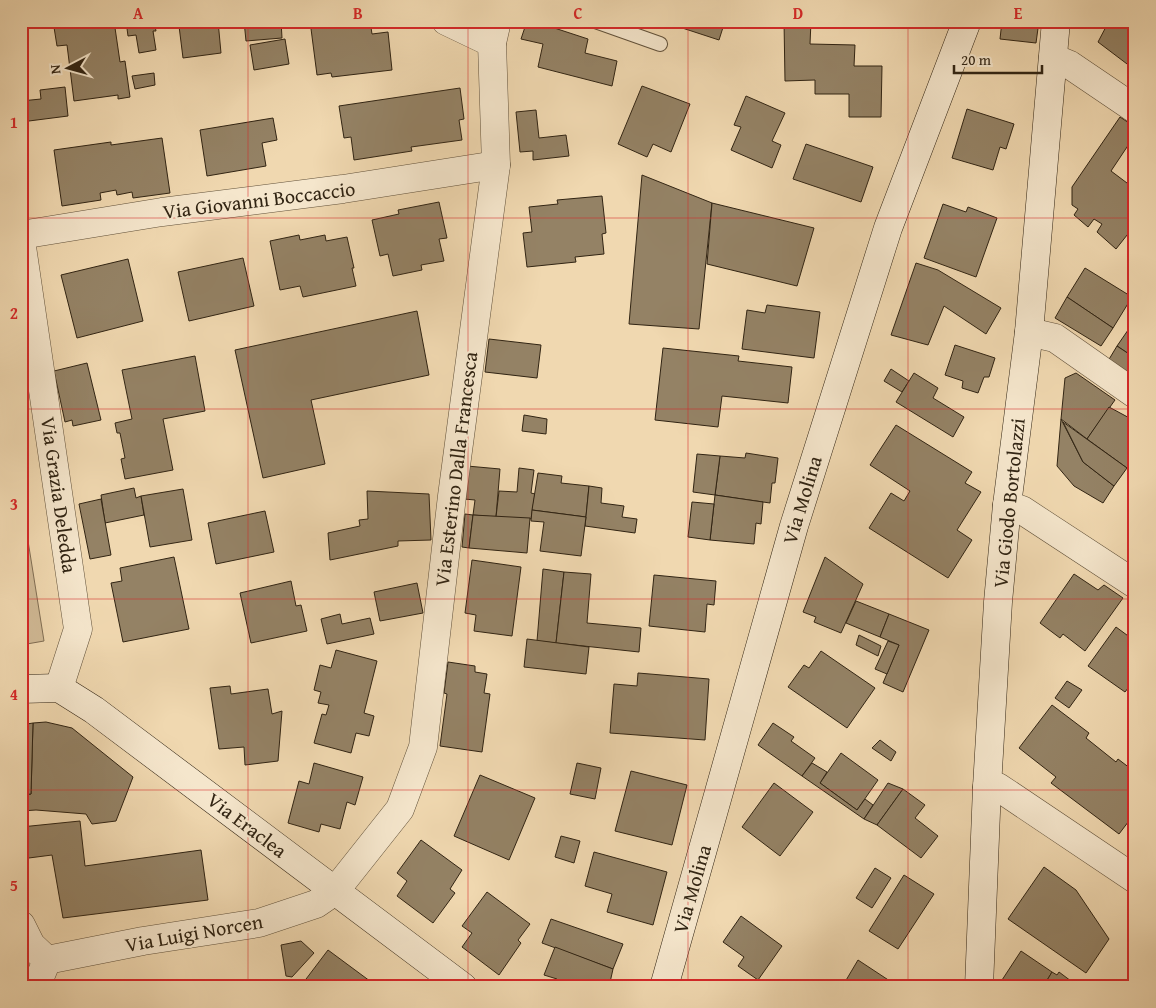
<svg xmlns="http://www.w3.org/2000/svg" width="1156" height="1008" font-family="'Gentium Book Plus',serif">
	<rect width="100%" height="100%" fill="#f0d8b0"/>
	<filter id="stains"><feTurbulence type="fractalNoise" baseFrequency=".004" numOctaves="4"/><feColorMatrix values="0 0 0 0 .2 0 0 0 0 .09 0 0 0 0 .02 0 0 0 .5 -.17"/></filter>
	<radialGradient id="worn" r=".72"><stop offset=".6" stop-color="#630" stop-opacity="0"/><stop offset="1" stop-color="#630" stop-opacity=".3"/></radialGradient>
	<path fill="#d0b995" stroke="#806e54" d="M21,497L44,641L21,645Z"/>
	<g fill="#948265" stroke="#312413">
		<path d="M53,21H114L120,62L125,61L130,97L118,99V95L74,101L67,45L57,46Z"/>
		<path d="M126,21H154L156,31H153L156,50L139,53L136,35L128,36Z"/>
		<path d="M189,21H218L221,53L183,58L179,26L189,25Z"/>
		<path d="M244,21H281L282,38L246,41Z"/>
		<path d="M310,21H351L352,23L370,21L372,34L388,32L392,70L332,77L331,73L317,75Z"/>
		<path d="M527,21H533L588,39L585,53L617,61L612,86L538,67L543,44L521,39Z"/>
		<path d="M667,21H725L719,40L667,23Z"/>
		<path d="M784,21H811L810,44L855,45L854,66H882L881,117H849V94H815V80L785,81Z"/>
		<path d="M1002,21H1039L1036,43L1000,39Z"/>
		<path d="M1106,21H1135V70L1098,42L1108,23Z"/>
		<path d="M285,39L289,64L254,70L250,45Z"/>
		<path d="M154,73L155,85L135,89L132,76Z"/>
		<path d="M642,86L690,104L671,152L653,144L647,157L618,144Z"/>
		<path d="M65,87L68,116L21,122V101L41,99L40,90Z"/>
		<path d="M460,88L464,119L459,120L462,140L411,147L412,151L354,160L351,137L344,138L339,106Z"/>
		<path d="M746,96L785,113L772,141L781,145L772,168L731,150L741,127L734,125Z"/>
		<path d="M967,109L1014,124L1006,149L1000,147L993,170L952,158Z"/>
		<path d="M536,110L539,138L566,135L569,156L533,160V151L520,152L516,112Z"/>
		<path d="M1120,117L1135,127V135L1111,171L1135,189V225L1116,249L1097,232L1102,224L1094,219L1088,227L1074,215L1078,209L1072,205V187Z"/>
		<path d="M273,118L277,140L262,143L266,166L207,176L200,130Z"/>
		<path d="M162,138L170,193L133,198L132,192L117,195L116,190L100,193L101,200L62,206L54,150L111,142V145Z"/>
		<path d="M806,144L873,167L861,202L793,179Z"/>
		<path d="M642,175L712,203L699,329L629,324Z"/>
		<path d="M602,196L606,233L602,234L604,254L575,257L576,262L527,267L523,233L532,232L529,207L558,204L557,200Z"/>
		<path d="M439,202L447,238L439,239L444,261L421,265L422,270L393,276L388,254L380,256L372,220L399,214L398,210Z"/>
		<path d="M712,203L814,228L797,286L707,264Z"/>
		<path d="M943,204L966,212L968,207L997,218L976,277L924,258Z"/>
		<path d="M299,235L300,240L325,235L326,241L347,237L354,268H352L356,286L303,297L300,286L280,290L270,241Z"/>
		<path d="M243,258L254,306L189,321L178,272Z"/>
		<path d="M128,259L143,321L77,338L61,275Z"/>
		<path d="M916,263L938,270L1001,308L986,334L944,306L928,345L891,335Z"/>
		<path d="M1085,268L1132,297L1113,328L1067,297Z"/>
		<path d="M1067,297L1113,328L1101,346L1055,318Z"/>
		<path d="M767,305L820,312L814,358L742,349L747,310L765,313Z"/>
		<path d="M417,311L429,375L311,400L325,464L263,478L235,350Z"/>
		<path d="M1135,320V358L1117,346Z"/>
		<path d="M489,339L541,345L537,378L485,372Z"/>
		<path d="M955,345L995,358L989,377H984L978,393L962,388L963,381L945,375Z"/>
		<path d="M1117,346L1135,358V379L1108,361Z"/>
		<path d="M663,348L739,356L738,361L792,367L788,403L722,396L718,427L655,420Z"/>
		<path d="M195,356L205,411L163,419L173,470L125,479L121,459L125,458L120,433H117L115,423L132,419L122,370Z"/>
		<path d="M87,363L101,420L73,426L72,420L65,422L54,371Z"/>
		<path d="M891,369L909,381L902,392L884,381Z"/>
		<path d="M914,373L938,388L933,398L964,417L953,437L896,402Z"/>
		<path d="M1076,373L1115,400L1087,439L1061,419L1065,378Z"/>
		<path d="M1109,407L1135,421V456L1127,468L1087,439Z"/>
		<path d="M524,415L547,419L546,434L522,431Z"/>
		<path d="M1061,419L1083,462L1114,486L1103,503L1074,486L1057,466Z"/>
		<path d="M1063,422L1127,468L1114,486L1083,462Z"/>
		<path d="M896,425L972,472L965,483L981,492L957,530L972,540L948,578L869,528L891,493L904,501L910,491L870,465Z"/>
		<path d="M746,453L778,458L775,483H772L770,503L715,495L720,456L745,458Z"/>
		<path d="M697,454L720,456L715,495L693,492Z"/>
		<path d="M1135,457V468L1130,464Z"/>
		<path d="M467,466L500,469L496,517L473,515L475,500L464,499Z"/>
		<path d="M519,468L534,470L531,493L535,494L531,519L496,517L499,491L517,492Z"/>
		<path d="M538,473L562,476L561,483L589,486L586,517L532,510Z"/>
		<path d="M589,486L602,488L601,503L624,506L622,517L637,519L635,533L585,526Z"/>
		<path d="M134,488L136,498L141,496L144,515L105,523L101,495Z"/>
		<path d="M183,489L192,540L150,547L141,496Z"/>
		<path d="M367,491L429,494L431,540L398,541V546L330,560L328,533L360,526L359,520L368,519Z"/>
		<path d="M715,495L763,502L761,524L756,523L754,544L710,540Z"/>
		<path d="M101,499L111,555L90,559L79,504Z"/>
		<path d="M692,502L714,504L710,540L688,537Z"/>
		<path d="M532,510L586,517L581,556L540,551L544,522L531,521Z"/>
		<path d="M265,511L274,552L216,564L208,523Z"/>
		<path d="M465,514L473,515L469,548L462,547Z"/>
		<path d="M473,515L530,518L527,553L469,548Z"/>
		<path d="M174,557L189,629L123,642L111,583L122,581L120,568Z"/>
		<path d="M825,557L863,584L841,633L814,622L816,617L803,612Z"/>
		<path d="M472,560L521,567L512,636L474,631L476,615L465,613Z"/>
		<path d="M543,569L564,572L556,643L537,641Z"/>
		<path d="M564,572L591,574L587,623L641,628L639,652L556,643Z"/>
		<path d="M1074,574L1098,590L1104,585L1123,598L1085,651L1063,634L1060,638L1040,623Z"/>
		<path d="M654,575L716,581L714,605L707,604L705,632L649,626Z"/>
		<path d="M291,581L296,606L301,605L307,631L251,643L240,593Z"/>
		<path d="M417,583L423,613L380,621L374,592Z"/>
		<path d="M856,601L889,614L880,637L846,623Z"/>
		<path d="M340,614L342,624L370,618L374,634L327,644L321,619Z"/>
		<path d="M889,614L929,630L903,692L883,683L899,645L880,637Z"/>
		<path d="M1116,627L1135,641V679L1125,692L1088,666Z"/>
		<path d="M859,635L881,646L878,656L856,645Z"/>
		<path d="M527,639L589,647L586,674L524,667Z"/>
		<path d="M888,641L899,645L887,674L875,669Z"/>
		<path d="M336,650L377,661L364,713L374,716L369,736L356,733L351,753L314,743L322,714L326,715L329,705L318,703L321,692L314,690L320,665L331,668Z"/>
		<path d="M821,651L875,688L847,728L788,687L804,665L809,668Z"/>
		<path d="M448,662L475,666V672L487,674L484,693L490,694L482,752L440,746L447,694L444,693Z"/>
		<path d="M638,673L709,679L705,740L610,733L614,684L637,686Z"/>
		<path d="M1067,681L1082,690L1069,708L1055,698Z"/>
		<path d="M230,686L231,694L268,689L272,714L282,711L278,761L245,765L244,747L219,749L210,688Z"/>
		<path d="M1052,705L1089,733L1086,738L1116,762L1118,759L1135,772V813L1119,834L1051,783L1056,777L1019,748Z"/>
		<path d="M46,722L72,728L133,777L116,821L92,824L86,814L36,810L21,811V795L31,794L33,723Z"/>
		<path d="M33,723L31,794L21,795V725Z"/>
		<path d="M773,723L794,737L791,741L815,758L802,776L758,745Z"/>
		<path d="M880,740L896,752L891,761L872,748Z"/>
		<path d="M841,753L878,780L857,810L820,783Z"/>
		<path d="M314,763L363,777L355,805L347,802L340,829L321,824L319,832L288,823L299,781L309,784Z"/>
		<path d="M577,763L601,768L595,799L570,794Z"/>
		<path d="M812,763L827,772L820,783L857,810L865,799L873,805L864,819L802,776Z"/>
		<path d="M631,771L687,785L672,845L615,831Z"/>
		<path d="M480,775L535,798L509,860L454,836Z"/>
		<path d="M774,783L813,812L780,856L742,827Z"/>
		<path d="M888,783L903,789L877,825L864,819Z"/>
		<path d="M903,789L925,805L915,818L938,836L921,858L877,825Z"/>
		<path d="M80,821L85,866L201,850L208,900L63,918L52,855L21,859V827Z"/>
		<path d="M561,836L580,841L574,863L555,857Z"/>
		<path d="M421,840L462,870L450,889L455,893L433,923L397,896L407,881L397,873Z"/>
		<path d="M594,852L667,872L653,925L607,912L612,894L585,886Z"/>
		<path d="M1044,867L1076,890L1109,939L1086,973L1008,919Z"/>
		<path d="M875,868L891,878L872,908L856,898Z"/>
		<path d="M904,875L934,894L898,949L869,931Z"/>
		<path d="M487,892L530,924L518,940L521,943L499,975L462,947L472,933L462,926Z"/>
		<path d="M741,916L782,946L758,980L738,966L744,957L723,942Z"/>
		<path d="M551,919L623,944L613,969L542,943Z"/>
		<path d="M301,941L314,953L292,977L286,976L281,945Z"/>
		<path d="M555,947L613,969L609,987H554L557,979L544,975Z"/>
		<path d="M328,950L378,987H300Z"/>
		<path d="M1021,951L1052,972L1043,987H1010V985L1002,980Z"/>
		<path d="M858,960L899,987H842Z"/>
		<path d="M1052,972L1057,975L1059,972L1079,987H1043Z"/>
		<path d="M111,983L112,987H84Z"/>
	</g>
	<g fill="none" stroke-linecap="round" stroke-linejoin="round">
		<g stroke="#61513a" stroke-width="16">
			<path id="lane" d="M595,21L660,44"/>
		</g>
		<g stroke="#61513a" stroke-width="29">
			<g id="street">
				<path d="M446,21L492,43"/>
				<path d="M1053,58L1070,65L1135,109"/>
				<path d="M21,235L162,212L343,189L496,165"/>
				<path d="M21,240L78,629L59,688"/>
				<path d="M1029,332L1055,338L1135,394"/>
				<path d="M1007,505L1022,510L1135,584"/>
				<path d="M987,787H998L1135,879"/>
				<path d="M21,925L31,945L47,960L36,987"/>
				<path d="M47,960L143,941L259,923L316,904L335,891L400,809L423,747L452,496L496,165L492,43L497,21"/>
			</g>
		</g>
		<g stroke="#312413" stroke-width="29">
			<g id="secondary">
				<path d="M21,689L59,688L94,710L463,987"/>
				<path d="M664,987L794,526L888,228L967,21"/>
				<path d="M979,987L987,787L998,602L1007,505L1029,332L1056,21"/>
			</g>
		</g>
		<use href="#lane" stroke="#f5e6cc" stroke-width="14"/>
		<use href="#street" stroke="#f5e6cc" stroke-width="28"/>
		<use href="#secondary" stroke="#f5e6cc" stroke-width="28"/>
	</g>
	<path fill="none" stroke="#d62828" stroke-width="1" stroke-opacity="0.55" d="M248,21V987M468,21V987M688,21V987M908,21V987M21,218H1135M21,409H1135M21,599H1135M21,790H1135"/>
	<g text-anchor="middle" stroke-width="4.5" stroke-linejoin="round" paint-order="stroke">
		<g font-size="20" fill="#312413" stroke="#f5e6cc">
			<text transform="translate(259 200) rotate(-7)" y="7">Via Giovanni Boccaccio</text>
			<text transform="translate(456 469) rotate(-83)" y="7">Via Esterino Dalla Francesca</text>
			<text transform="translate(59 495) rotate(82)" y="7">Via Grazia Deledda</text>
			<text transform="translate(802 500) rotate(-73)" y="7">Via Molina</text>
			<text transform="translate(1009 503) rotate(-84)" y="7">Via Giodo Bortolazzi</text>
			<text transform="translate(247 825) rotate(37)" y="7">Via Eraclea</text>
			<text transform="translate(692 889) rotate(-74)" y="7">Via Molina</text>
			<text transform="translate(194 933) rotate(-10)" y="7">Via Luigi Norcen</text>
		</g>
	</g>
	<rect width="1156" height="1008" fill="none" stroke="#f0d8b0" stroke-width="55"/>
	<g transform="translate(68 68) rotate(264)" stroke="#f5e6cc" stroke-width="4" paint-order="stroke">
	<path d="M0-4L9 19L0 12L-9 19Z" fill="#312413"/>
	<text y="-8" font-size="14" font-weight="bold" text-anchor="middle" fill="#312413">N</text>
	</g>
	<path d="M954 65v8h88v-8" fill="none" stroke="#312413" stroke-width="2.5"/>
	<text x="961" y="65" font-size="15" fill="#312413" stroke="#f5e6cc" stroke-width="4" paint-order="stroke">20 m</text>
	<rect x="28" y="28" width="1100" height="952" fill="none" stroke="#d62828" stroke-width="2"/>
	<g font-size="16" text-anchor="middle" font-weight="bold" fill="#d62828">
		<text x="138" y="19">A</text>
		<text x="358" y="19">B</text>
		<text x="578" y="19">C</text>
		<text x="798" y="19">D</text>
		<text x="1018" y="19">E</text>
		<text x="14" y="128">1</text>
		<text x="14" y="319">2</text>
		<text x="14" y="510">3</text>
		<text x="14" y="700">4</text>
		<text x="14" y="891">5</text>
	</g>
	<rect width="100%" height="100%" filter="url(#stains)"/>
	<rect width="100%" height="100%" fill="url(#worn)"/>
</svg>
